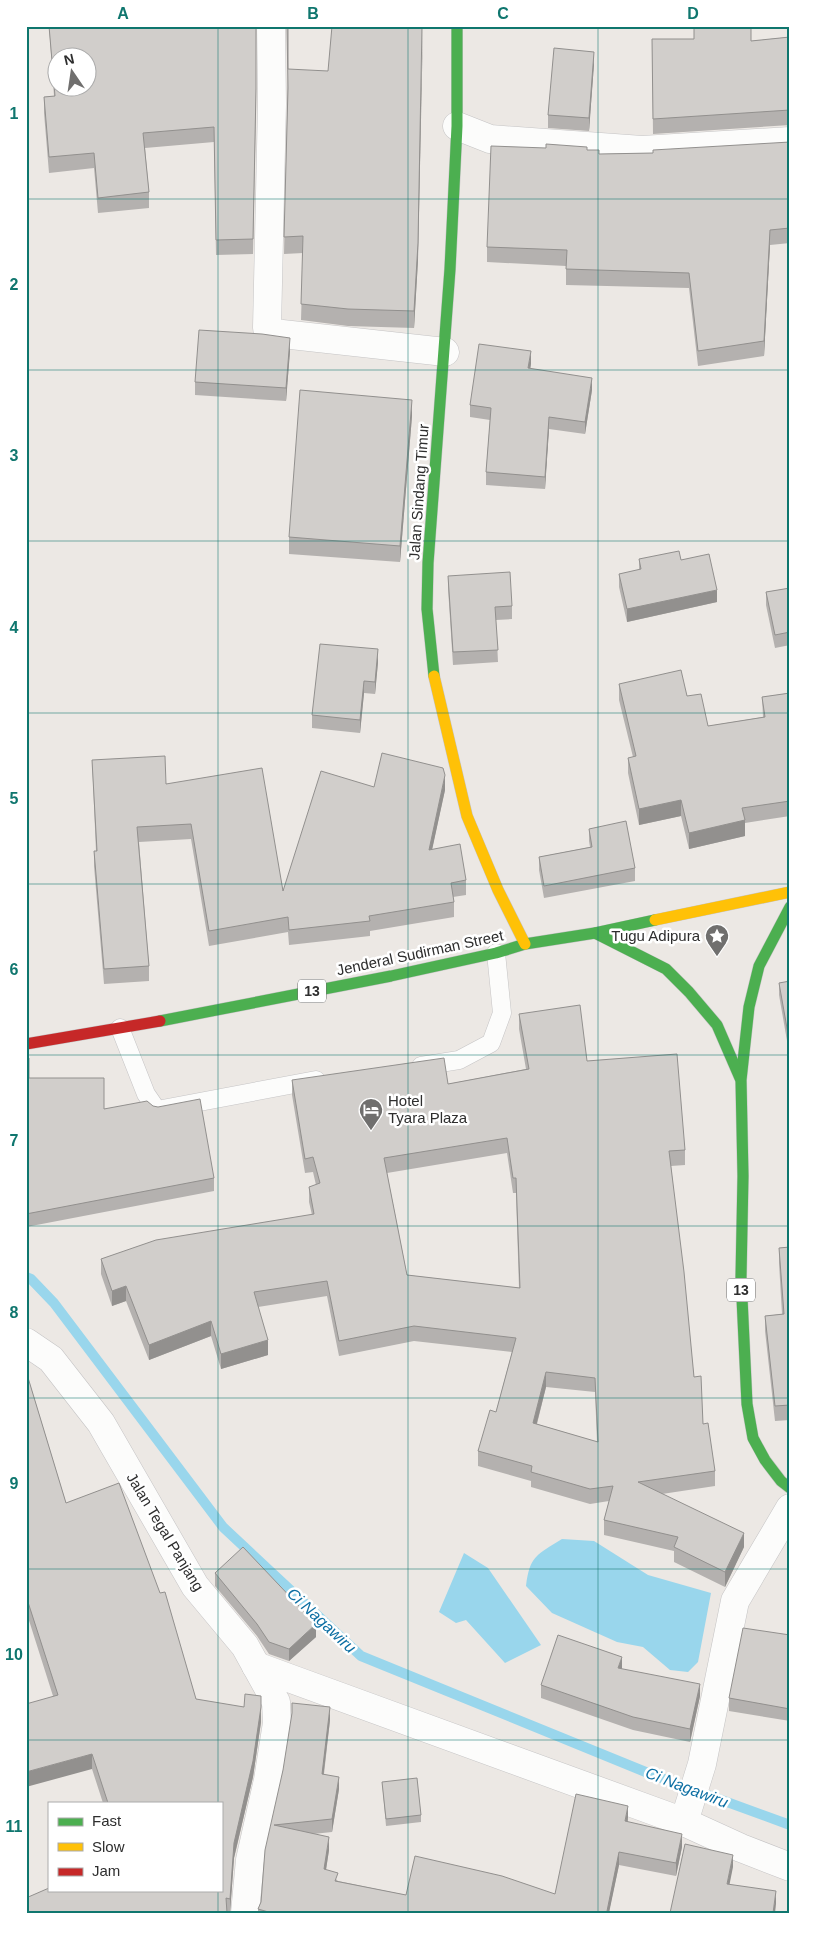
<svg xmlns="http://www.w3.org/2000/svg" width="816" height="1939" font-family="Helvetica,sans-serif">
	<rect width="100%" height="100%" fill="#ece8e4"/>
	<g fill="#99d6ec">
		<path d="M562,1539L594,1541L648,1575L711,1593L698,1662L688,1672L670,1670L643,1647L617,1642L552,1613L526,1586C530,1555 537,1555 562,1539Z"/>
		<path d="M464,1553L488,1568L541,1645L505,1663L466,1620L456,1623L439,1612Z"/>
	</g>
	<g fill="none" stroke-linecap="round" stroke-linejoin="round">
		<path stroke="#99d6ec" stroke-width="10" d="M26,1277L31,1279L54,1303L223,1527L361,1656L653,1775L790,1825"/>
		<g stroke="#c5c4c5" stroke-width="19">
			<g id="lane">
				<path d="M120,1028L146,1094L157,1110L316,1080"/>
				<path d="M421,1066L459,1060L491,1043L502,1013L496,953"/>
			</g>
		</g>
		<g stroke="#c5c4c5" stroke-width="29">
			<g id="street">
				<path d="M271,26L272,104L267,328L270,333H273L445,352"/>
				<path d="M457,126L490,139L642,150L790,141"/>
				<path d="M26,1342L51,1359L101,1423L195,1586L245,1646L276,1702L277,1723L268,1780L250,1860L245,1913"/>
				<path d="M256,1666L684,1822L741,1848L790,1867"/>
				<path d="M684,1822L702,1764L735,1601L790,1508"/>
			</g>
		</g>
		<g stroke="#c5c4c5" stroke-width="12">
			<g id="fast">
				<path d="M434,676L427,609L428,563L450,269L457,126V26"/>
				<path d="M790,907L759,966L749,1007L741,1080L743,1176L741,1277L747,1404L753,1438L765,1460L781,1481L790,1488"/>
				<path d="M595,933L666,969L689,992L717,1025L740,1078"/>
				<path d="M160,1021L391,976L496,953L525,944L595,933L655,920"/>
			</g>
		</g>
		<g stroke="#c5c4c5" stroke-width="12">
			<g id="slow">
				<path d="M434,676L467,816L498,890L525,944"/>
				<path d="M655,920L790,892"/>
			</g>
		</g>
		<g stroke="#c5c4c5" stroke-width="12">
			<path id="jam" d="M26,1044L160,1021"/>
		</g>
		<use href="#lane" stroke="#fcfcfb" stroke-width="18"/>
		<use href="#street" stroke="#fcfcfb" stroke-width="28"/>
		<use href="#fast" stroke="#4caf50" stroke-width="11"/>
		<use href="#slow" stroke="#ffc107" stroke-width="11"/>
		<use href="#jam" stroke="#c62828" stroke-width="11"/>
	</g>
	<g fill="#b4b1af" fill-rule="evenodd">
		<path d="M49,26H256V104L253,254L216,255L214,142L145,148L149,192V208L98,213L94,168L49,173L44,113V97L54,96Z"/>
		<path d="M790,37V125L653,134L652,39L751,41Z"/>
		<path d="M594,64L589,131L548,128V115Z"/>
		<path d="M288,69L418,260L414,328L348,326L301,320L303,253L284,254Z"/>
		<path d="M790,142V243L770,245L764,356L698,366L689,288L566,285V266L487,262V247L587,150L599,154L653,153Z"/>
		<path d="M290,351L286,401L195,395V382Z"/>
		<path d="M531,364L530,369L592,390L585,434L549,429L545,489L486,485V472L490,420L470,417V405Z"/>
		<path d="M412,416L400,562L289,554V537Z"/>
		<path d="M639,559L681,560L717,602L627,622L619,587V574L639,570Z"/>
		<path d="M448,576L512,606V619L496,620L498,662L453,665L448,588Z"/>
		<path d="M790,588V645L775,648L766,605V592Z"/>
		<path d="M378,662L375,694L364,693L360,733L312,728V715Z"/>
		<path d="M619,684L687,696L708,726L763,717L762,697L790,693V816L745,823V836L689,849L681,816L639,825L628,773V758L633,757L619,700Z"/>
		<path d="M92,760L166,784L283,891L374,787L445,790L432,849L466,880V895L453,897L454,902V917L370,931V936L289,945L288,932L209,946L191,839L139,842L149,966V981L104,984L94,866V851H96Z"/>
		<path d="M589,829L635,868V881L544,898L539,870V857L590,847L589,841Z"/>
		<path d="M790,981V1058L779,995V983Z"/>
		<path d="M519,1014L587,1061L685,1150V1165L671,1166L694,1377L703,1424L715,1471V1486L662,1494L744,1547L725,1587L674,1562V1551L604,1535V1520L609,1501L590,1504L531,1487V1481L478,1466V1451L496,1412L512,1352L414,1341L339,1356L327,1296L258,1307L268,1355L221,1369L211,1336L149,1360L126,1301L112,1306L101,1274V1259L312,1215L309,1202V1187L316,1185L313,1172L305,1173L292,1095V1080L448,1084L526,1069L519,1029ZM507,1153L513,1193H516L519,1288L407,1275L387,1173ZM546,1387L595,1392L597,1442L537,1424Z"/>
		<path d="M26,1058L29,1078L104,1109L214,1178V1191L26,1227Z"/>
		<path d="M790,1247V1420L775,1421L765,1331V1316L782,1314L779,1263V1248Z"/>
		<path d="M26,1371L66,1503L196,1699L261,1722L253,1777L234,1858L230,1913H26L49,1890L221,1803H103L92,1769L53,1696L26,1611Z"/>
		<path d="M215,1573L316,1637L289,1661L269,1654L257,1636L215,1586Z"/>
		<path d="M790,1635V1721L729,1711V1698Z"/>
		<path d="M622,1669L700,1696L690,1742L633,1730L541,1698V1685Z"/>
		<path d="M330,1720L324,1774L339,1789L332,1832L313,1834L329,1850L326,1870L338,1881L406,1895L555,1894L628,1818V1822L682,1847L676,1876L619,1865L609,1911L610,1913H258V1909L261,1902L283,1770Z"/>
		<path d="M382,1782L421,1815V1822L386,1826Z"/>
	</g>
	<g fill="#92908e">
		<path d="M423,26L418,260L414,328V311Z"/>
		<path d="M594,52V64L589,131V118Z"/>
		<path d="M770,230V245L764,356V341Z"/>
		<path d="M290,338V351L286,401V388Z"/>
		<path d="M531,351V364L528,381V368Z"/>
		<path d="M592,378V390L585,434V422Z"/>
		<path d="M412,400V416L400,562V546Z"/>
		<path d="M549,417V429L545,489V477Z"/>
		<path d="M717,590V602L627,622V609Z"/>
		<path d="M378,649V662L375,694V682Z"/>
		<path d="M364,681V693L360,733V720Z"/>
		<path d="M445,775V790L429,864V850Z"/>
		<path d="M681,800V816L639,825V809Z"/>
		<path d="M745,820V836L689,849V833Z"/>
		<path d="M126,1286V1301L112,1306V1291Z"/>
		<path d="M211,1321V1336L149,1360V1345Z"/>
		<path d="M268,1340V1355L221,1369V1354Z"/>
		<path d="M546,1372V1387L533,1438V1423Z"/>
		<path d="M744,1533V1547L725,1587V1572Z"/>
		<path d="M316,1624V1637L289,1661V1649Z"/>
		<path d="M622,1657V1670L618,1668Z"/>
		<path d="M700,1684V1696L690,1742V1729Z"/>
		<path d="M261,1707V1722L253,1777L234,1858L230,1913V1899L234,1843Z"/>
		<path d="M330,1707V1720L322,1787V1774Z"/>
		<path d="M92,1754V1769L26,1787V1772Z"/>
		<path d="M339,1777V1789L332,1832V1819Z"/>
		<path d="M628,1806V1818L625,1834V1821Z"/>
		<path d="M682,1834V1847L676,1876V1863Z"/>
		<path d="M329,1837V1850L324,1882V1869Z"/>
		<path d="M619,1852V1865L609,1913L607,1911Z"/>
		<path d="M733,1855V1867L727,1897V1884Z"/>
		<path d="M776,1891V1904L775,1913H773Z"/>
	</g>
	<g fill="#d1cecb" stroke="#92908e" fill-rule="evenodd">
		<path d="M49,26H256V89L253,239L216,240L214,127L143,133L149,192L98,198L94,153L49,157L44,97L55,96ZM58,58H88V88H58Z"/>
		<path d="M287,26H288V69L328,71L332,26H422L418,243L414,311L348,309L301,304L303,236L284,237L288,88Z"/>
		<path d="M694,26H751V41L790,37V110L653,119L652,39H694Z"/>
		<path d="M554,48L594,52L589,118L548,115Z"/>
		<path d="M790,142V228L770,230L764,341L698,351L689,273L566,269L567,250L487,247L491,146L546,148V144L587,147V150H599V154L653,153V150Z"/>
		<path d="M199,330L262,334L290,338L286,388L195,382Z"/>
		<path d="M479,344L531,351L528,368L592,378L585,422L549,417L545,477L486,472L491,408L470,405Z"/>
		<path d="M300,390L412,400L400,546L289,537Z"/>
		<path d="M679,551L681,560L709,554L717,590L627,609L619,574L641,569L639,559Z"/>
		<path d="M510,572L512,606L495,607L498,650L453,652L448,576Z"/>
		<path d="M790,588V632L775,635L766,592Z"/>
		<path d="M320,644L378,649L375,682L364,681L360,720L312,715Z"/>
		<path d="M681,670L687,696L701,694L708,726L765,717L762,697L790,693V801L742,808L745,820L689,833L681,800L639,809L628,758L636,756L619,684Z"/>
		<path d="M382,753L443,768L445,775L429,850L460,844L466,880L451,883L454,902L369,916L370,921L289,930L288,917L209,931L191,824L137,827L149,966L104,969L94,851H97L92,760L165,756L166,784L262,768L283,891L321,771L374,787Z"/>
		<path d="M626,821L635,868L544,886L539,857L592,847L589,829Z"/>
		<path d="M790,981V1045L779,983Z"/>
		<path d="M580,1005L587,1061L677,1054L685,1150L669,1151L684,1272L694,1377L701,1376L703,1424L708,1423L715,1471L638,1482L744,1533L725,1572L674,1547L678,1537L604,1520L613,1486L590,1489L531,1472L532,1466L478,1451L490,1410L496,1412L516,1338L414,1326L339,1341L327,1281L254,1292L268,1340L221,1354L211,1321L149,1345L126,1286L112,1291L101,1259L156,1240L314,1214L309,1187L320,1183L313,1157L305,1159L292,1080L444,1058L448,1084L529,1069L519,1014ZM507,1138L513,1178H516L520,1288L407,1275L384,1158ZM546,1372L595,1378L598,1442L533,1423Z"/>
		<path d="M26,1058H29V1078H104V1109L147,1101L153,1106L158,1107L200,1099L214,1178L26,1214Z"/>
		<path d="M790,1247V1405L775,1406L765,1316L784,1314L779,1248Z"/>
		<path d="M26,1371L66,1503L119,1483L160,1593L165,1592L196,1699L244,1707L245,1694L261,1696V1707L253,1761L234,1843L230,1899L226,1898L227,1913H26V1898L49,1888V1890H221V1803H108L92,1754L26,1772V1704L58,1695L26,1596Z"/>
		<path d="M243,1547L316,1624L289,1649L269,1642L257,1624L215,1573Z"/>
		<path d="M743,1628L790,1635V1709L729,1698Z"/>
		<path d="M558,1635L622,1657L618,1668L700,1684L690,1729L633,1717L541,1685Z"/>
		<path d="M292,1703L330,1707L322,1774L339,1777L332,1819L274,1825L329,1837L324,1869L338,1873L335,1881L406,1895L415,1856L502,1876L555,1894L576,1794L628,1806L625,1821L682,1834L676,1863L619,1852L607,1911L610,1912L609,1913H272L258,1909L261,1902L265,1850L283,1770L292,1713Z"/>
		<path d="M417,1778L421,1815L386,1819L382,1782Z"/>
		<path d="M685,1844L733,1855L727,1884L776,1891L773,1913H670Z"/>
	</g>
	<path fill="none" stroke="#0f766e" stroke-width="1" stroke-opacity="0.55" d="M218,26V1803M408,26V1913M598,26V1913M26,199H790M26,370H790M26,541H790M26,713H790M26,884H790M26,1055H790M26,1226H790M26,1398H790M26,1569H790M26,1740H790M218,1890V1913"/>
	<defs>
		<g id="sight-pin" transform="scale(1.25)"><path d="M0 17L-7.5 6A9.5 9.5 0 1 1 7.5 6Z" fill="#706f6e" stroke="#fff"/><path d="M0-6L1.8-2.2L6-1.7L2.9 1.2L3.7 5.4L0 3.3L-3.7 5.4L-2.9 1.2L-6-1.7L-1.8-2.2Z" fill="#fff"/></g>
		<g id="hotel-pin" transform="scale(1.25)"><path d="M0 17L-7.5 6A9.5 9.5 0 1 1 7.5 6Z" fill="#706f6e" stroke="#fff"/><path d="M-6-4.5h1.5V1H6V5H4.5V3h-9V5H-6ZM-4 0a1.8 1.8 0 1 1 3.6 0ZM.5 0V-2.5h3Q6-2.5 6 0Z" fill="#fff"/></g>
	</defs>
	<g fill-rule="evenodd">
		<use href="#sight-pin" x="717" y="936"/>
		<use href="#hotel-pin" x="371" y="1110"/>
	</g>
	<g text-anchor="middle" stroke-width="5" stroke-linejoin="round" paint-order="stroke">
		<g fill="#fff" stroke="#6d6d6d" stroke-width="1">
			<rect x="298" y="979.5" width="28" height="23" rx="4"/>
			<rect x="727" y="1278.5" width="28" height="23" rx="4"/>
		</g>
		<g font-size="14" font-weight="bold" fill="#2e2e2e">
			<text x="312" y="996">13</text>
			<text x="741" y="1295">13</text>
		</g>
		<g font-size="15" fill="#2e2e2e" stroke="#fff">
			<text transform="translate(419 492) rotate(-86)" y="5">Jalan Sindang Timur</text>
			<text transform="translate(420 953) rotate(-12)" y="5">Jenderal Sudirman Street</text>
			<text transform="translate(165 1532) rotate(59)" y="5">Jalan Tegal Panjang</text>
		</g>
		<g font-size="15" fill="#2e2e2e" stroke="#fff" text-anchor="end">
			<text x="700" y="941">Tugu Adipura</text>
			<text x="388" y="1106" text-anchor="start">Hotel<tspan x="388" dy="17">Tyara Plaza</tspan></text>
		</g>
		<g font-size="16" font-style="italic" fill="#0d6fa3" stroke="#fff">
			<text transform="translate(322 1620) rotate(43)" y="6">Ci Nagawiru</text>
			<text transform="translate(687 1787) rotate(21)" y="6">Ci Nagawiru</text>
		</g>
	</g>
	<rect width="816" height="1939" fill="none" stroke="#ffffff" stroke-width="55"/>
	<rect x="48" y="1802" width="175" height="90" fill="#ffffff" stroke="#ababab"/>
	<rect x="58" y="1818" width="25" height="8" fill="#4caf50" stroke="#ababab"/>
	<text x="92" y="1826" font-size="15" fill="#2e2e2e">Fast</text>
	<rect x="58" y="1843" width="25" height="8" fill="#ffc107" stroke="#ababab"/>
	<text x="92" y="1852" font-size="15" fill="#2e2e2e">Slow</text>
	<rect x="58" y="1868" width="25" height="8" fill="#c62828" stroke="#ababab"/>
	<text x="92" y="1876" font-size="15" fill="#2e2e2e">Jam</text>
	<g transform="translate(72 72) rotate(347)"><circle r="24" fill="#ffffff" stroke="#ababab"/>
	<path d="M0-4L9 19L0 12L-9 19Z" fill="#706f6e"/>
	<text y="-8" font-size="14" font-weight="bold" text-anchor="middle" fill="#2e2e2e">N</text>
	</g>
	<rect x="28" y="28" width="760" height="1884" fill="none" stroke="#0f766e" stroke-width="2"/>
	<g font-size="16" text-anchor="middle" font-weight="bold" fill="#0f766e">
		<text x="123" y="19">A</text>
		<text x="313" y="19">B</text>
		<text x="503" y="19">C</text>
		<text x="693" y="19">D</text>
		<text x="14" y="119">1</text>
		<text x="14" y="290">2</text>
		<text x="14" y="461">3</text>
		<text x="14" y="633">4</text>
		<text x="14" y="804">5</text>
		<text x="14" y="975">6</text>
		<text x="14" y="1146">7</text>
		<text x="14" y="1318">8</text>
		<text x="14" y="1489">9</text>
		<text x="14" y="1660">10</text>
		<text x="14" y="1832">11</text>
	</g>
</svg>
